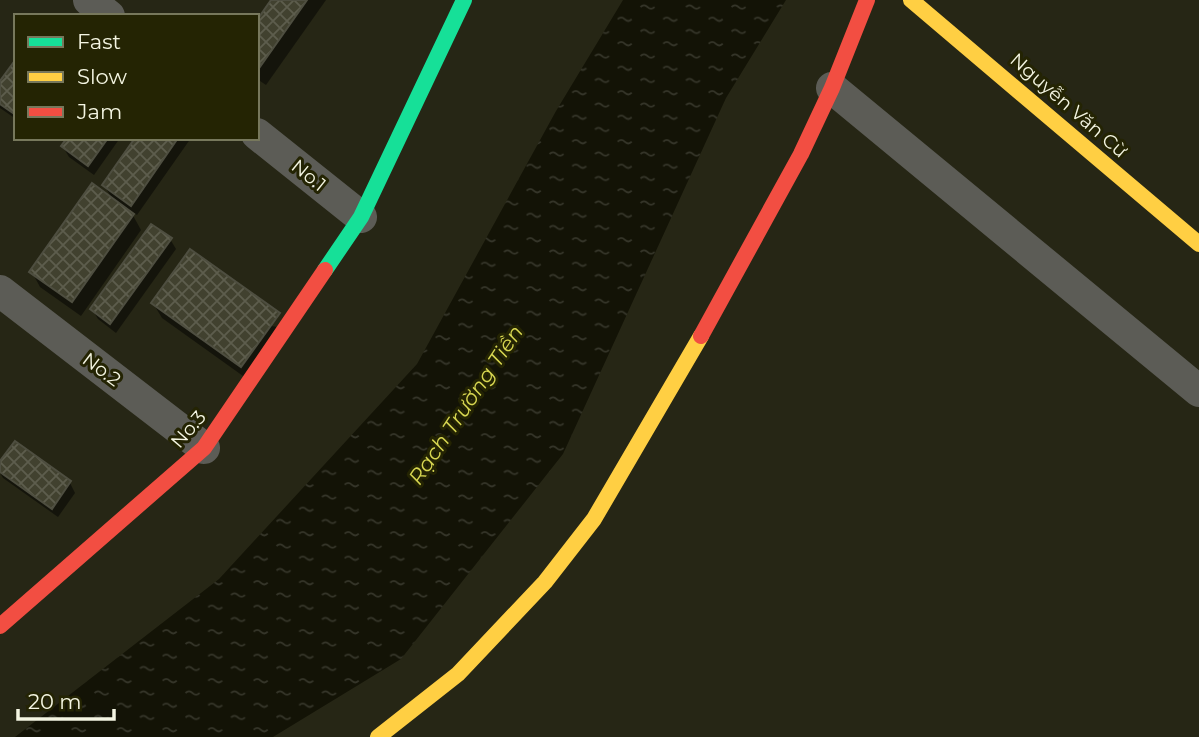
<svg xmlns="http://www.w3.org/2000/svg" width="1199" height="737" font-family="Montserrat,sans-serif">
	<defs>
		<pattern id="water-ripples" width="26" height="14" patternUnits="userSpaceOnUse" patternTransform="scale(1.75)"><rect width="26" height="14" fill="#131306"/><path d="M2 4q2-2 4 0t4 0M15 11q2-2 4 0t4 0" fill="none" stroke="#36362a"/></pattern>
		<pattern id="building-cross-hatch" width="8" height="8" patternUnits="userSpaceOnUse" patternTransform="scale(1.75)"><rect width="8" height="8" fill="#41412f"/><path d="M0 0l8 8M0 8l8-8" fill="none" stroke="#5d5d4d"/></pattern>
	</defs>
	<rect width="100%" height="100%" fill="#262615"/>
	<path fill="url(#water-ripples)" d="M623,0H786L726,98L563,454L401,659L273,737H15L219,579L417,364L556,111Z"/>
	<g fill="#0007">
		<path d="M273,0H326L266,85L257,79V23Z"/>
		<path d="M16,62V119L0,108V84Z"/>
		<path d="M69,138H120L94,175L69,157L63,147Z"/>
		<path d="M137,138H191L137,215L130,210L141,230L81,316L40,287L32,272L113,200L104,185Z"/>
		<path d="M170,239L176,249L116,333L98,319L92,309Z"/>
		<path d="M153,303L287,329L250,381L162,318Z"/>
		<path d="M0,464L70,483L75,493L58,517L3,478L0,473Z"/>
	</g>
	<g fill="url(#building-cross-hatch)" stroke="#4e4e40" stroke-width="2">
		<path d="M271,0H307L257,71V20Z"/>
		<path d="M16,59V115L0,104V81Z"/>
		<path d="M67,138H108L88,166L61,146Z"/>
		<path d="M135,138H178L131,206L102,185Z"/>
		<path d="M92,183L134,214L72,302L29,272Z"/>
		<path d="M151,224L172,238L110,324L90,309Z"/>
		<path d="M190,249L280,313L241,367L151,303Z"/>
		<path d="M15,441L71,481L52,509L0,472V461Z"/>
	</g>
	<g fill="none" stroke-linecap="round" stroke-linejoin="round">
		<g stroke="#5c5c56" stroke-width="32">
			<path d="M89,0L109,16"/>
			<path d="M832,88L1199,391"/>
			<path d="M257,134L361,217"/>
			<path d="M0,291L204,448"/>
		</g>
		<path stroke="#16e098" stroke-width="16" d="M325,270L361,217L464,0"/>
		<g stroke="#ffcf43" stroke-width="16">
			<path d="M911,0L1199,244"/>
			<path d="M378,737L458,674L545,582L594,519L701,336"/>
		</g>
		<g stroke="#f24e42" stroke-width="16">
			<path d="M701,336L801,154L832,88L867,0"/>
			<path d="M0,626L204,448L325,270"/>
		</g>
	</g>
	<g text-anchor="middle" stroke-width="6" stroke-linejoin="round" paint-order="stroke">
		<g font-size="19" fill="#f4f5e2" stroke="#242403">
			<text transform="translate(1069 105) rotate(41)" y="7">Nguyễn Văn Cừ</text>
			<text transform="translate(309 175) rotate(39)" y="7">No.1</text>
			<text transform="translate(102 369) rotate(37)" y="7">No.2</text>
			<text transform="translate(188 429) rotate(-49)" y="7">No.3</text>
		</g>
		<g font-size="21" font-style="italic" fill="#d7d651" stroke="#242403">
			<text transform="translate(466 405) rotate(-56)" y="7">Rạch Trường Tiền</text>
		</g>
	</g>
	<rect x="14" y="14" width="245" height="126" fill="#242403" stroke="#77785c" stroke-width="2"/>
	<rect x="28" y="37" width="35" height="10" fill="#16e098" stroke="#77785c" stroke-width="2"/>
	<text x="77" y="49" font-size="21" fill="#f4f5e2">Fast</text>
	<rect x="28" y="72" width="35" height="10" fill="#ffcf43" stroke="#77785c" stroke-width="2"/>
	<text x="77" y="84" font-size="21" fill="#f4f5e2">Slow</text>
	<rect x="28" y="107" width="35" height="10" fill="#f24e42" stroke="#77785c" stroke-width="2"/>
	<text x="77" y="119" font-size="21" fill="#f4f5e2">Jam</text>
	<path d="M18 709v10h96v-10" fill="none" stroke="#f4f5e2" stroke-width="3.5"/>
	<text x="28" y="709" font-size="21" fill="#f4f5e2" stroke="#242403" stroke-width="5" paint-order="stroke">20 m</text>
</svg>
